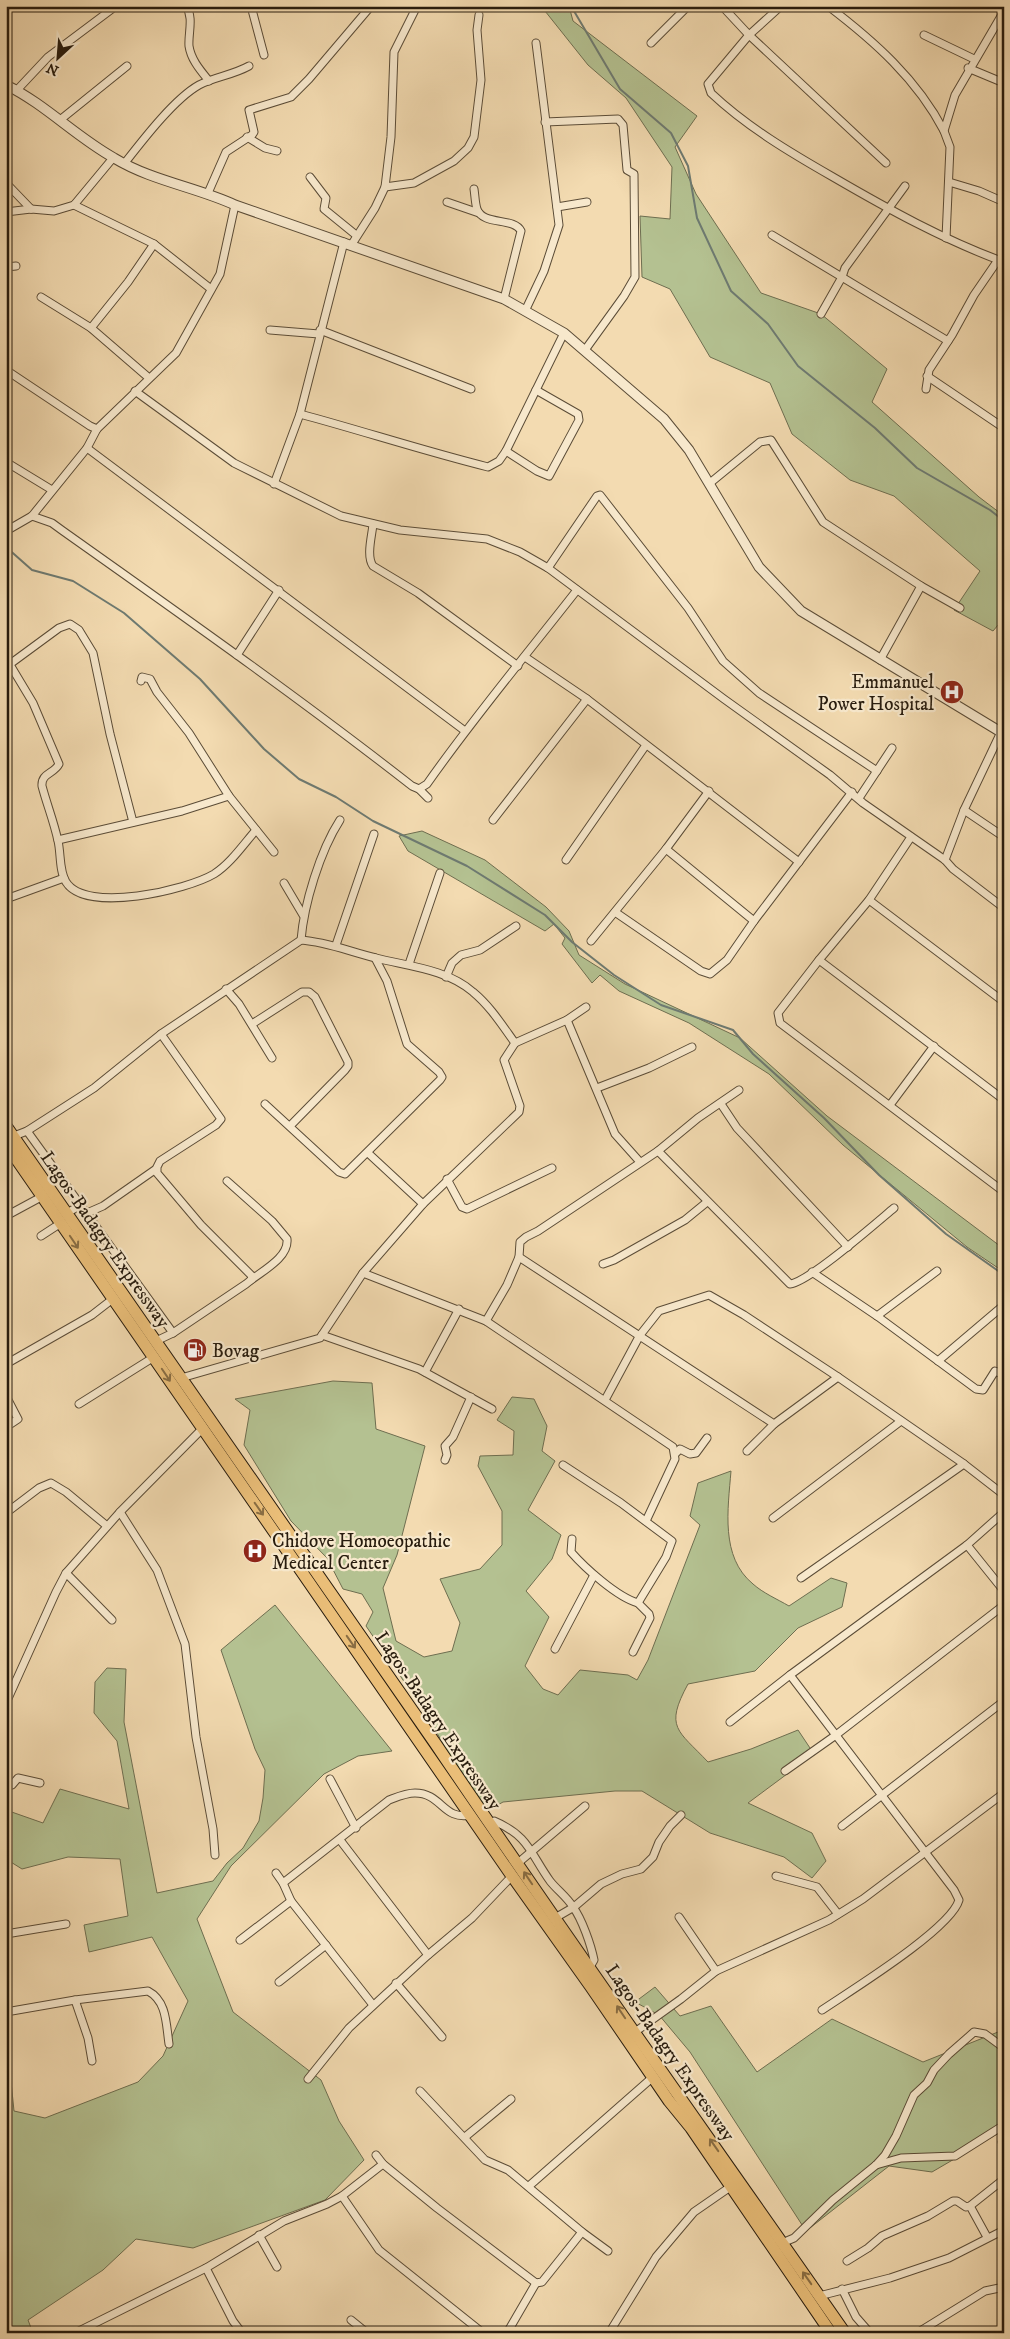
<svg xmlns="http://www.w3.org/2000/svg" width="1010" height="2339" font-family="'IM FELL DW Pica',serif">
	<rect width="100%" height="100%" fill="#f3dbb1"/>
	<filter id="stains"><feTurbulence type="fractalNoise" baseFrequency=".004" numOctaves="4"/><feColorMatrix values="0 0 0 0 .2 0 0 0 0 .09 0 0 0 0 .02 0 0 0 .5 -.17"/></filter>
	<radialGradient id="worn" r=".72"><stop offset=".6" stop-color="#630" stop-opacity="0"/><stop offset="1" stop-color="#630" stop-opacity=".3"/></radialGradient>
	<g fill="#b4c191" stroke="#6e6e50">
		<path d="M541,6H569L573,21L697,116L675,147L696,194L761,293L821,314L887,369L872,402L979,497L1004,516V618L993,631L954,610L980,571L894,496L850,480L792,434L770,383L710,357L670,289L642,277L640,216L670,219L672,167L626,98L588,65Z"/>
		<path d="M422,831L485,860L546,907L569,931L579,955L625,984L740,1038L827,1116L1004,1249V1272L967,1247L843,1145L769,1074L689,1023L619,991L600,975L592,983L562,944L565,938L554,924L545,931L408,851L399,836Z"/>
		<path d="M333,1381L372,1383L376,1429L425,1446L397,1555L383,1588L396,1641L424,1657L452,1651L460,1623L440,1579L480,1569L502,1545V1511L478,1466L480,1456L513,1455L514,1431L497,1420L512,1397L534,1399L547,1426L542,1451L555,1461L528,1510L561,1535L552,1559L526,1591L549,1617L525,1666L543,1689L558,1695L580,1670L628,1675L637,1680L648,1660L700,1525L690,1516L698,1483L731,1471C728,1509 720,1557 753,1584C763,1593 777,1599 789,1606L831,1578L847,1583L842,1607L798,1628L755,1671L688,1684C664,1728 678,1730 708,1762L751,1749L798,1730L814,1754L748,1803L812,1833L826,1861L812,1878L784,1857L710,1833L642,1791H615L503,1802L482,1814L427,1715L366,1626L373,1612L362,1594L343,1589L327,1558L291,1521L244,1445L250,1410L235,1399Z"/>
		<path d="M275,1605L392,1751L358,1756L324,1774L231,1866L197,1919L233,2012L321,2080L339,2121L364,2160L325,2200L193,2248L136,2239L103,2270L28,2320L33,2333H6V2032L14,2111L45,2118L138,2082L163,2056L188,2001L152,1937L89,1952L84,1925L128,1916L120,1859L68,1857L22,1869L6,1859V1810L43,1823L60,1789L129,1809L117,1741L94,1713L95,1682L107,1668L126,1669L124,1722L157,1893L213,1881L227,1863L243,1848L259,1821L263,1798L265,1770L255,1749L221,1650Z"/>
		<path d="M655,1987L680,2016L711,2006L757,2072L832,2019L923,2062L998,2032L1004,2034V2130L932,2172L889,2166L806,2231L690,2052L659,2015L635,2002Z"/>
	</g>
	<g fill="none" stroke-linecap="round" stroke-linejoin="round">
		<g stroke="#6e7a71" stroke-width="2">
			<path d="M571,6L620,89L671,133L688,166L697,218L731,291L768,324L798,366L875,428L917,468L990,510L1004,521"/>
			<path d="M6,547L32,570L73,581L124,613L200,679L264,749L299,779L336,797L373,821L467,866L545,915L572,942L614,975L661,1005L733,1030L753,1054L824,1118L879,1175L946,1234L1004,1275"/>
		</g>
		<g stroke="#5b4c37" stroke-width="9">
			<g id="minor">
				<path d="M186,6C194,18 188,33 189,46C191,60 201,71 209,81"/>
				<path d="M251,6L264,55"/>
				<path d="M722,6L749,35L886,163"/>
				<path d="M781,6L749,35L708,84L711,93C747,127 791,153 833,177C888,209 944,240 1004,262"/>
				<path d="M828,6C874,41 917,79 944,131"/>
				<path d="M924,35L974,59"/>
				<path d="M651,43L688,6"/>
				<path d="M968,68L1004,83"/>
				<path d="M17,90L48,57L116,6"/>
				<path d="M60,120L127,66"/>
				<path d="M545,122L618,119L623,125L627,170L634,174L635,277L624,296L585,350"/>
				<path d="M247,137L265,148L277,151"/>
				<path d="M124,164C142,141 174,99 199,85C214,77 233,75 249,66"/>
				<path d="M310,177L326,198L324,209L356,235"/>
				<path d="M949,182L979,191L1004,202"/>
				<path d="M6,183L31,209"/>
				<path d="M385,187L414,183L454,161L468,148L474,137L481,80L477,30L479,15"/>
				<path d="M474,189C475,195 475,203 477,209C483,226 514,217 521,231L504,299"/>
				<path d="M208,193L226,152L252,135L254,132L249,110L291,97L309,79L371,6"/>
				<path d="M447,202L479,213"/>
				<path d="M74,205L154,244L211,289"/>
				<path d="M557,207L587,202"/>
				<path d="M6,212L31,209L54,211L74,205L113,158"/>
				<path d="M772,235L948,341"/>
				<path d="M946,238L950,147L944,131L955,95L1004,11"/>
				<path d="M352,244L375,208L385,187L391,137L394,52L417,6"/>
				<path d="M6,267L16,266"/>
				<path d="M41,297L91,328L149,378"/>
				<path d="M526,309L544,271L559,225L536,43"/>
				<path d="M821,314L842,277L845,268L905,186"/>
				<path d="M91,328L128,282L154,244"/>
				<path d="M270,330L319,334"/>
				<path d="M320,330L471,389"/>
				<path d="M6,370L90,426L97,429"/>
				<path d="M927,376L1004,428"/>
				<path d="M926,389L929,370L952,335L974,295L998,260"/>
				<path d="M135,391L234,463L341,516L400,530L487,539L520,552L548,568L724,699L830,775L863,803L945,860L953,869L1004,908"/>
				<path d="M300,414C363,431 424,451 488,467L499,461L506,451L564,333"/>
				<path d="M87,448L465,731"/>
				<path d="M506,451L537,471L549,476L579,420L578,414L536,390"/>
				<path d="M6,462L52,490"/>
				<path d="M710,483L760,442L771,440L823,522L921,586L960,608"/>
				<path d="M274,484L300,414L344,242"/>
				<path d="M32,516L52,523L63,531C180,614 298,697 412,786L419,789L428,798"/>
				<path d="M373,524C372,536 366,556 373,566L418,593L518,666"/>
				<path d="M6,531L32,516L87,448L97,429L176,353L220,274L235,205"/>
				<path d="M548,568L597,496L600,495L688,608L723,661L759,693L877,771"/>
				<path d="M237,655L279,590"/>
				<path d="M525,657L587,699L799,862"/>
				<path d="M6,658L33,703L59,764C54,774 41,773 42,786C47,805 54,822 58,841C61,853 59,871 66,882C86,914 187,890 214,874C230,864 243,845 256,830"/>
				<path d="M880,660L921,586"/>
				<path d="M10,664L59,628L70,624L79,630L93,653L110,734L133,822"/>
				<path d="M141,681L142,677L150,679L157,692L189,733L229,796L274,852"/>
				<path d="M419,789L427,784C474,717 527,654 577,590"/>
				<path d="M859,798L892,748"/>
				<path d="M964,810L1004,837"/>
				<path d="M493,820L587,699"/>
				<path d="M911,837L869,900L819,960L778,1013L780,1023L1004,1192"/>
				<path d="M58,840L182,811L229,796"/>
				<path d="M666,849L754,921"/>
				<path d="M566,860L646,745"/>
				<path d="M945,860L964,810L1001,732"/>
				<path d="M284,883L303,915"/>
				<path d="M6,899L64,878"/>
				<path d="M869,900L1004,1002"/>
				<path d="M615,912L701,971L710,974L727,960L754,921L852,792"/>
				<path d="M301,940C304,904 320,851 340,820"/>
				<path d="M591,941L666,849L709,791"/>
				<path d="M336,945L374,834"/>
				<path d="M819,960L1004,1100"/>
				<path d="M409,964L440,873"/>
				<path d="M446,977L452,963L461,955L480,950L516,926"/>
				<path d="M226,989L239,1004L272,1058"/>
				<path d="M567,1020L586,1007"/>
				<path d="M252,1024L302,992H309L315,997L348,1062V1066L345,1070L290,1126"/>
				<path d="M515,1043L567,1020L615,1134L640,1162"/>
				<path d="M597,1088L649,1068L692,1047"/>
				<path d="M265,1104L339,1172L345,1174L440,1080L442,1077L439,1072L407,1044L387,981L375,958"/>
				<path d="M721,1104L737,1128L848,1247"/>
				<path d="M890,1105L934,1046"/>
				<path d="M27,1131L173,1333"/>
				<path d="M14,1136L27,1131L94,1088L161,1034L301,940C328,942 350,952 376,958C407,966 447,969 473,992C490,1006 502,1025 515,1043L504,1060L520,1106L519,1112L423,1204L363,1273L320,1338L181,1378"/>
				<path d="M658,1151L790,1284C809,1282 876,1223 894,1208"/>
				<path d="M368,1153L423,1204"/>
				<path d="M447,1179L462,1207L467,1209L552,1168"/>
				<path d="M227,1181L272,1221L287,1239C289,1257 264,1270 251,1280"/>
				<path d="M67,1213L81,1205"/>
				<path d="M87,1213L103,1206L156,1169"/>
				<path d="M6,1216L43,1196"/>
				<path d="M41,1236L61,1223"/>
				<path d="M519,1257L774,1424L838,1377"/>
				<path d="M603,1264L614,1260L685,1220L707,1202"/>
				<path d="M812,1272L877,1316L976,1389L983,1390L995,1371L1004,1375"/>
				<path d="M363,1273L486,1321L673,1447L675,1459L646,1521"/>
				<path d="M877,1316L937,1271"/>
				<path d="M486,1321L507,1285L519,1257L520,1242L526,1237L538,1231L658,1151L698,1118L739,1090"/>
				<path d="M322,1335L419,1369L492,1409"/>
				<path d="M156,1341L173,1333L246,1284L251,1280L252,1276L201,1225L157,1173V1167L160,1161L216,1125L221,1119L161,1034"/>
				<path d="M938,1361L1004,1305"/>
				<path d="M6,1364L92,1315L114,1298"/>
				<path d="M425,1372L459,1309"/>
				<path d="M6,1396L18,1419L6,1427"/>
				<path d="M605,1400L640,1335L659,1311L709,1295L744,1315L838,1377L964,1464L1004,1495"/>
				<path d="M79,1404L154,1357"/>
				<path d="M747,1451L774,1424"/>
				<path d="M675,1454L680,1449L690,1454L696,1453L707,1438"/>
				<path d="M445,1460L447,1455L445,1446L453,1437L471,1397"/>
				<path d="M563,1465L621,1503L672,1541L666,1557L638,1603C617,1597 585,1568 571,1552L572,1539"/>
				<path d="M120,1512L157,1570L185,1644L196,1737L213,1829L215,1855"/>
				<path d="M6,1513L39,1488L51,1483L66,1492L107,1526"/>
				<path d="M773,1518L901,1421"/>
				<path d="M967,1545L1004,1591"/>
				<path d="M66,1573L112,1620"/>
				<path d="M801,1578L964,1464"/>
				<path d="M555,1649L594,1575"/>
				<path d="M633,1652L650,1618L649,1614L638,1603"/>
				<path d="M790,1675L954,1890L959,1900C951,1929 850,1991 822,2010"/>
				<path d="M6,1703L56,1592L66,1573L120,1512L203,1428"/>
				<path d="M730,1722L790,1675L967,1545L1004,1512"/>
				<path d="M785,1771L836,1735L1004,1605"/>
				<path d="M330,1779L356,1828"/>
				<path d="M6,1787L12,1785L18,1778L40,1783"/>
				<path d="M489,1824L494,1821C529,1836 530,1853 550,1881C557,1890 567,1897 573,1907C582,1919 591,1945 594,1960L590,1967"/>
				<path d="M842,1826L1004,1701"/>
				<path d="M340,1840L428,1955"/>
				<path d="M518,1863L585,1806"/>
				<path d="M276,1873L283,1883L291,1901L373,2005"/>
				<path d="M776,1876L817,1887L838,1914"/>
				<path d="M283,1883L389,1800C397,1797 406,1793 415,1793C442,1793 443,1821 471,1815"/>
				<path d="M679,1917L716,1971"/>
				<path d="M555,1918L574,1907L601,1884L622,1874L641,1869L653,1857L659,1842L670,1826L681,1815"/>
				<path d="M6,1934L66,1924"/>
				<path d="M240,1940L291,1901"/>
				<path d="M279,1982L326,1945"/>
				<path d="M396,1983L442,2037"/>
				<path d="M1003,1984H1004"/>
				<path d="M75,2000L88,2038L92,2061"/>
				<path d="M6,2012L75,2000L148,1991C167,2001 166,2024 169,2044"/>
				<path d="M635,2032L681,1999L716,1971L829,1920L863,1899L1004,1793"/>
				<path d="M308,2079L349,2028L428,1955L472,1918L512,1876"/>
				<path d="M420,2091L485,2160L508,2170L582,2232L608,2251"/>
				<path d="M465,2137L511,2099"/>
				<path d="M1002,2142L1004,2145"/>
				<path d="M376,2155L383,2164L437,2208L536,2283L542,2282L582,2232"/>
				<path d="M876,2165L901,2158L955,2156L1004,2125"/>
				<path d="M529,2186L653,2077"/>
				<path d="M342,2196L379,2250L483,2333"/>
				<path d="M970,2206L987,2237"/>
				<path d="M259,2235L277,2267"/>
				<path d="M782,2243L794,2238L833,2200L876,2165L885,2155L896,2136L914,2095L927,2083L934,2070L949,2054L974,2032L985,2034L1004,2048"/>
				<path d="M847,2261L868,2248L882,2236L928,2216L953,2201H957L966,2207L970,2206L1004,2179"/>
				<path d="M206,2268L233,2321L242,2333"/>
				<path d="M842,2289L856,2317L870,2333"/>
				<path d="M819,2296L890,2278L949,2258L1004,2230"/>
				<path d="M351,2320L367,2333"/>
				<path d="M75,2333L206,2268L284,2221L327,2204L342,2196L383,2164"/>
				<path d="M507,2333L536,2283"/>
				<path d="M609,2333L656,2257L694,2212L733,2185"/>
				<path d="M917,2333L985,2291L1004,2287"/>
			</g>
		</g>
		<g stroke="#5b4c37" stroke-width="11">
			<path id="tertiary" d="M6,85C45,104 76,137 114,158C152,181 196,187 235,205L504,299L564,333L664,419L689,450L759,567L801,611L1004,734"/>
		</g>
		<g stroke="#281c0e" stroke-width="13">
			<g id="trunk">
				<path d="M6,1126L435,1743C568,1941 708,2136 845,2333"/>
				<path d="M6,1144L512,1876L591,1987L669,2101L691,2128L831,2333"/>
			</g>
		</g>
		<use href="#minor" stroke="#f7e8cc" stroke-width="7"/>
		<use href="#tertiary" stroke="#f7e8cc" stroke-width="9"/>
		<use href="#trunk" stroke="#eabe78" stroke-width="11"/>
	</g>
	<defs><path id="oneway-shaft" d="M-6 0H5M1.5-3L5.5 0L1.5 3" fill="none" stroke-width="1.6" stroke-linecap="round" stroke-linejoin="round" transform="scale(1.25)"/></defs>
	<g stroke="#896d43">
		<use href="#oneway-shaft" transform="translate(74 1242) rotate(56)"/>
		<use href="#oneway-shaft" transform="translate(166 1375) rotate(56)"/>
		<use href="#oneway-shaft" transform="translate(259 1509) rotate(55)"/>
		<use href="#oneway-shaft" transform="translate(351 1642) rotate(55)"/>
		<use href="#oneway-shaft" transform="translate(528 1878) rotate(-124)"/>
		<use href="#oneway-shaft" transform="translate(621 2012) rotate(-124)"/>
		<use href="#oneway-shaft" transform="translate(714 2145) rotate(-125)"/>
		<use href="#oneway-shaft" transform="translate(807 2278) rotate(-125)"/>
	</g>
	<defs>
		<g id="hospital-disc" transform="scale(1.25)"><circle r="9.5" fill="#8f2418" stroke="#f7e8cc"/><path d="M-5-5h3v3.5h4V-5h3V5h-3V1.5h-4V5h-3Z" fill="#fff"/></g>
		<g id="fuel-disc" transform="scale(1.25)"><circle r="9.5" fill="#8f2418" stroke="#f7e8cc"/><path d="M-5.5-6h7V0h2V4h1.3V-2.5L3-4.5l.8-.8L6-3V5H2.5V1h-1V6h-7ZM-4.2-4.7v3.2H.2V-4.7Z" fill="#fff"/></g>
	</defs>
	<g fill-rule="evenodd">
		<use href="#hospital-disc" x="952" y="692"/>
		<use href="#fuel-disc" x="195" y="1350"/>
		<use href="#hospital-disc" x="255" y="1551"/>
	</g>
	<g text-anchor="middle" stroke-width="4.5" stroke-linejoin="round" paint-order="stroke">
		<g font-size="19" fill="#281c0e" stroke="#f7e8cc" text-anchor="start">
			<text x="934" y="688" text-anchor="end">Emmanuel<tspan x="934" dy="22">Power Hospital</tspan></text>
			<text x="212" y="1357">Bovag</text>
			<text x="272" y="1547">Chidove Homoeopathic<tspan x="272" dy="22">Medical Center</tspan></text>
		</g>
		<g font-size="19" fill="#281c0e" stroke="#f7e8cc">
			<text transform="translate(106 1239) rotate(55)" y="7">Lagos-Badagry Expressway</text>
			<text transform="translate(439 1720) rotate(56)" y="7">Lagos-Badagry Expressway</text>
			<text transform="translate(671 2052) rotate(55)" y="7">Lagos-Badagry Expressway</text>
		</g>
	</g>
	<rect width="1010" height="2339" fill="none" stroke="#f3dbb1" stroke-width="25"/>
	<rect x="8" y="8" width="995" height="2324" fill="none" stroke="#281c0e" stroke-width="2.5"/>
	<rect x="12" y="12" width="985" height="2314" fill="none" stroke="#281c0e"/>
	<g transform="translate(58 58) rotate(206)" stroke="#f7e8cc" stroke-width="4" paint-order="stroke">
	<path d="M0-4L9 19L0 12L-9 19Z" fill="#281c0e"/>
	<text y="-8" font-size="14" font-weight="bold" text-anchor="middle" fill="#281c0e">N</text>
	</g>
	<rect width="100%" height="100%" filter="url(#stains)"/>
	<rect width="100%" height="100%" fill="url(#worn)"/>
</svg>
